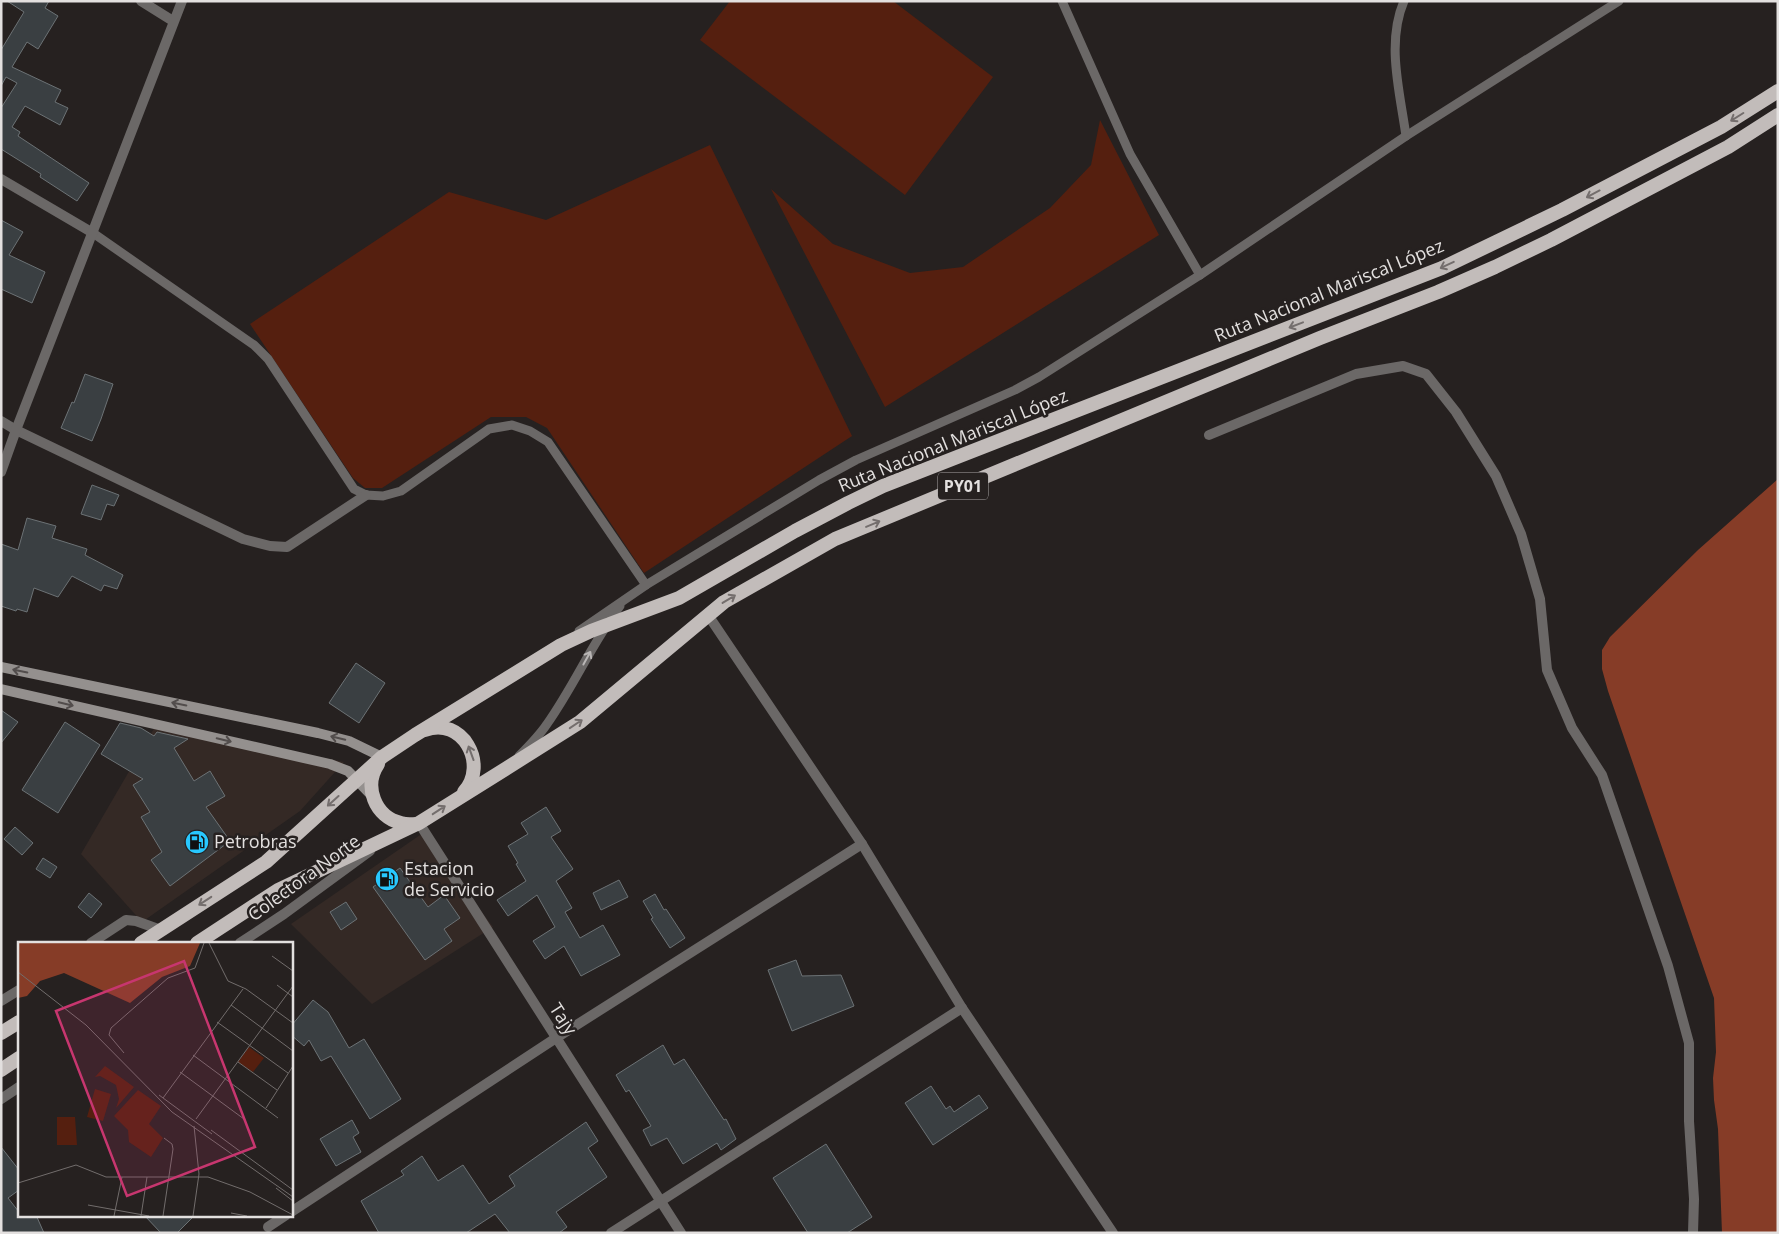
<svg xmlns="http://www.w3.org/2000/svg" width="1779" height="1234" font-family="'Open Sans',sans-serif">
	<rect width="100%" height="100%" fill="#262120"/>
	<g fill="#342925">
		<path d="M156,725L344,762L300,811L142,922L81,854Z"/>
		<path d="M423,833L493,927L372,1004L291,924Z"/>
	</g>
	<g fill="#551f0f">
		<path d="M730,1H893L993,77L905,195L700,40Z"/>
		<path d="M1100,120L1159,235L885,407L771,189L833,244L910,273L963,267L1050,208L1091,165Z"/>
		<path d="M710,145L852,436L644,573L547,428L526,417H491L382,488H365L353,478L250,324L449,192L546,220Z"/>
	</g>
	<path fill="#863c27" d="M1778,479V1233H1722L1718,1129L1714,1100L1713,1078L1716,1052L1714,998L1608,691L1602,669V650L1610,637L1698,550Z"/>
	<g fill="#3a3f42" stroke="#6c7275">
		<path d="M7,1H49L45,8L58,16L38,49L27,42L12,67L61,90L55,102L68,108L60,125L25,106L12,127L20,132L18,136L89,183L77,201L40,177L41,174L1,149V108L17,83L6,77L1,86V50L24,12Z"/>
		<path d="M1,220L23,232L9,255L45,272L32,303L1,289Z"/>
		<path d="M85,374L113,384L101,419L92,441L61,428L72,402L74,403Z"/>
		<path d="M92,485L119,495L114,506L107,504L101,520L81,514Z"/>
		<path d="M27,518L56,526L52,538L87,549L85,555L123,575L117,589L104,585L101,591L72,576L58,597L34,588L27,612L17,609L16,611L1,606V544L18,550Z"/>
		<path d="M356,663L385,683L359,723L329,703Z"/>
		<path d="M1,710L18,722L1,743Z"/>
		<path d="M65,722L100,745L58,813L22,790Z"/>
		<path d="M120,723L141,728L154,736L157,732L188,739L174,748L194,781L210,771L225,796L206,807L230,841L170,886L151,860L162,852L141,817L150,812L133,785L143,779L101,754Z"/>
		<path d="M546,807L561,831L551,837L573,869L556,881L572,908L565,912L580,938L603,925L620,955L581,976L564,946L545,959L533,941L555,927L537,895L508,916L497,900L526,881L516,864L518,863L508,846L528,834L521,823Z"/>
		<path d="M15,827L33,843L22,855L4,839Z"/>
		<path d="M43,858L57,867L50,878L36,869Z"/>
		<path d="M400,868L428,907L444,895L460,918L444,929L452,941L425,960L373,887Z"/>
		<path d="M619,880L628,897L601,910L593,893Z"/>
		<path d="M89,893L102,904L91,918L78,907Z"/>
		<path d="M655,894L664,910L666,909L685,938L670,948L651,919L653,918L643,901Z"/>
		<path d="M346,902L357,919L341,930L330,912Z"/>
		<path d="M796,960L802,976L841,975L854,1006L792,1031L768,970Z"/>
		<path d="M313,1000L328,1012L349,1048L364,1039L401,1099L370,1119L331,1056L321,1061L309,1040L304,1046L291,1035V1026Z"/>
		<path d="M663,1045L674,1065L684,1059L724,1120L726,1119L736,1139L721,1150L717,1143L683,1164L667,1138L651,1146L643,1130L651,1126L629,1090L626,1092L616,1075Z"/>
		<path d="M931,1086L946,1109L950,1106L954,1112L979,1095L988,1108L933,1145L905,1103Z"/>
		<path d="M352,1120L359,1133L353,1137L361,1152L336,1166L320,1139Z"/>
		<path d="M586,1122L598,1141L588,1148L607,1177L556,1212L567,1227L559,1233H510L495,1214L466,1233H379L361,1201L404,1175L401,1171L422,1156L438,1181L463,1165L489,1204L515,1186L509,1176Z"/>
		<path d="M826,1144L872,1217L847,1233H808L773,1178Z"/>
		<path d="M1,1147L19,1170V1190L8,1198L19,1212V1215H36L44,1233H1Z"/>
		<path d="M144,1215H195L177,1233H161Z"/>
	</g>
	<g fill="none" stroke-linecap="round" stroke-linejoin="round">
		<g stroke="#6b6867" stroke-width="9">
			<path d="M1062,1L1130,154L1200,275"/>
			<path d="M1404,1C1386,43 1400,92 1406,136"/>
			<path d="M93,233L254,345L268,359L354,489L366,495L383,496L401,491L489,429L512,425L530,431L548,442L646,585"/>
			<path d="M579,631L646,585L819,480L856,460L1015,390L1039,377L1200,275L1406,136L1619,1"/>
			<path d="M519,756C529,746 539,736 547,724C574,686 592,643 620,606"/>
		</g>
		<g stroke="#6b6867" stroke-width="10">
			<path d="M141,1L173,21"/>
			<path d="M1,179L93,233"/>
			<path d="M1,421L16,430L243,539L270,546L287,547L366,495"/>
			<path d="M1209,435L1356,374L1403,366L1426,374L1456,412L1496,476L1521,534L1540,599L1547,670L1572,728L1602,775L1668,966L1689,1043V1121L1694,1199L1693,1233"/>
			<path d="M1,472L16,430L182,1"/>
			<path d="M708,615L862,844L962,1008L1113,1233"/>
			<path d="M419,823L681,1233"/>
			<path d="M91,943L126,920L136,921L161,930"/>
			<path d="M240,943L284,914L370,851"/>
			<path d="M1,1001L19,990"/>
			<path d="M1,1099L19,1087"/>
			<path d="M291,1212L556,1038L862,844"/>
			<path d="M268,1227L286,1215"/>
			<path d="M611,1233L962,1008"/>
		</g>
		<g stroke="#94908e" stroke-width="10">
			<path d="M1,667L318,733L349,741L382,757"/>
			<path d="M1,689L330,764L348,771L373,797"/>
		</g>
		<g stroke="#c2bcba" stroke-width="14">
			<path d="M425,730C462,716 489,764 464,792"/>
			<path d="M378,764C363,786 375,817 401,823C406,825 412,824 417,824"/>
			<path d="M141,943L266,862L382,757L415,735L561,645L591,631L679,598L795,531L848,503L883,486L1442,268L1562,210L1721,127L1778,91"/>
			<path d="M197,943L278,890L419,823L507,768L580,722L724,602L835,539L1320,338L1438,292L1495,267L1551,240L1728,147L1778,115"/>
			<path d="M1,1033L19,1022"/>
			<path d="M1,1070L19,1058"/>
		</g>
	</g>
	<defs><path id="oneway-shaft" d="M-6 0H5M1.5-3L5.5 0L1.5 3" fill="none" stroke-width="1.6" stroke-linecap="round" stroke-linejoin="round" transform="scale(1.25)"/></defs>
	<g stroke="#746e6d">
		<use href="#oneway-shaft" transform="translate(1737 117) rotate(148)"/>
		<use href="#oneway-shaft" transform="translate(1593 194) rotate(152)"/>
		<use href="#oneway-shaft" transform="translate(1447 265) rotate(155)"/>
		<use href="#oneway-shaft" transform="translate(1296 325) rotate(159)"/>
		<use href="#oneway-shaft" transform="translate(873 524) rotate(-23)"/>
		<use href="#oneway-shaft" transform="translate(729 599) rotate(-31)"/>
		<use href="#oneway-shaft" transform="translate(576 724) rotate(-34)"/>
		<use href="#oneway-shaft" transform="translate(471 753) rotate(-110)"/>
		<use href="#oneway-shaft" transform="translate(333 801) rotate(138)"/>
		<use href="#oneway-shaft" transform="translate(439 810) rotate(-33)"/>
		<use href="#oneway-shaft" transform="translate(205 901) rotate(147)"/>
	</g>
	<use stroke="#b9b6b5" href="#oneway-shaft" transform="translate(587 658) rotate(-61)"/>
	<g stroke="#524d4c">
		<use href="#oneway-shaft" transform="translate(20 671) rotate(-168)"/>
		<use href="#oneway-shaft" transform="translate(66 704) rotate(13)"/>
		<use href="#oneway-shaft" transform="translate(179 704) rotate(-168)"/>
		<use href="#oneway-shaft" transform="translate(338 738) rotate(-166)"/>
		<use href="#oneway-shaft" transform="translate(224 740) rotate(13)"/>
	</g>
	<defs>
		<g id="fuel-disc" transform="scale(1.25)"><circle r="9.5" fill="#28c8ff" stroke="#262120"/><path d="M-5.5-6h7V0h2V4h1.3V-2.5L3-4.5l.8-.8L6-3V5H2.5V1h-1V6h-7ZM-4.2-4.7v3.2H.2V-4.7Z" fill="#111"/></g>
	</defs>
	<g fill-rule="evenodd">
		<use href="#fuel-disc" x="197" y="842"/>
		<use href="#fuel-disc" x="387" y="879"/>
	</g>
	<g text-anchor="middle" stroke-width="5" stroke-linejoin="round" paint-order="stroke">
		<rect fill="#262120" stroke="#aaa7a6" stroke-width="1" x="938" y="472.5" width="50" height="27" rx="4"/>
		<g font-size="16" font-weight="bold" fill="#e3e0df">
			<text x="963" y="492">PY01</text>
		</g>
		<g font-size="18" fill="#e3e0df" stroke="#262120">
			<text transform="translate(1329 291) rotate(-22)" y="6">Ruta Nacional Mariscal López</text>
			<text transform="translate(953 441) rotate(-22)" y="6">Ruta Nacional Mariscal López</text>
			<text transform="translate(304 878) rotate(-36)" y="6">Colectora Norte</text>
			<text transform="translate(563 1019) rotate(57)" y="6">Tajy</text>
		</g>
		<g font-size="18" fill="#e3e0df" stroke="#262120" text-anchor="start">
			<text x="214" y="848">Petrobras</text>
			<text x="404" y="875">Estacion<tspan x="404" dy="21">de Servicio</tspan></text>
		</g>
	</g>
	<g transform="translate(18 942)">
		<rect width="275" height="275" fill="#262120"/>
		<path d="M231,105L246,116L235,130L220,120ZM87,124L116,145L98,166L101,157L98,143L82,134L77,135ZM77,147L93,152L85,179L69,175ZM120,148L143,164L131,182L145,196L133,215L111,200L110,188L96,174ZM39,175H57L59,203H39Z" fill="#551f0f"/>
		<path d="M0,1H182L172,24L144,35L112,61L46,31L22,39L9,54L0,56Z" fill="#863c27"/>
		<path fill="none" stroke="#726d6c" stroke-width="1" d="M191,1L210,39L228,47L275,81M254,14L275,29M0,30L68,83L154,170L275,255M259,43L275,55M213,63L275,109M199,80L270,131M106,111L91,93L93,86L150,36L177,26L186,1M175,113L260,176M220,120L259,148M162,130L226,177M141,153L194,192M145,156L225,47M248,166L275,124M178,177L275,44M193,188L275,248M0,241L58,223L88,235H190L232,250L275,273M258,246L275,259M70,263L131,274M213,271L229,274M96,274L104,235M123,274L129,235M145,274L155,207L154,202L146,196M175,274L181,232L176,184"/>
		<path fill="#c7366f" fill-opacity="0.15" stroke="#c7366f" stroke-width="2.5" d="M166,19L237,205L109,254L38,69Z"/>
		<rect width="275" height="275" fill="none" stroke="#e3e0df" stroke-width="2.5"/>
	</g>
	<rect width="1779" height="1234" fill="none" stroke="#e3e0df" stroke-width="5"/>
</svg>
